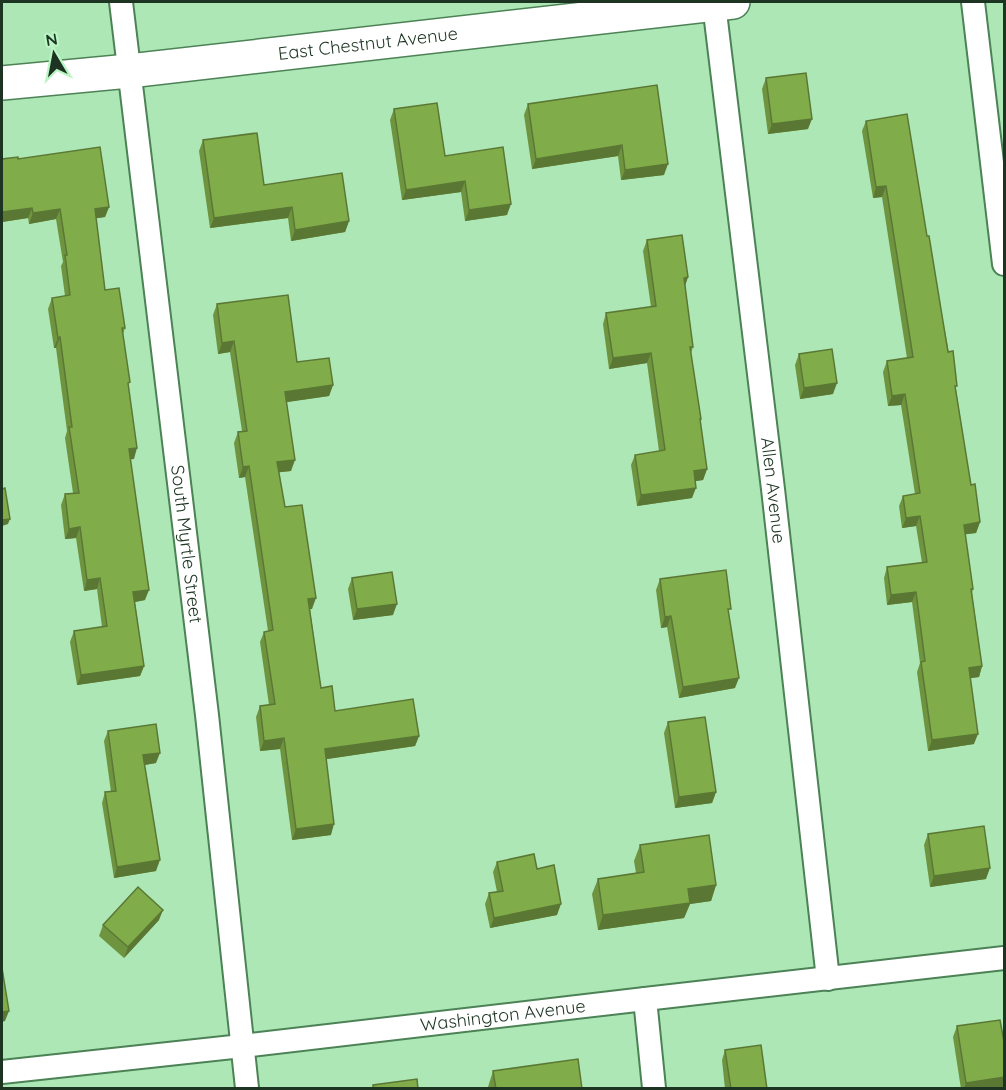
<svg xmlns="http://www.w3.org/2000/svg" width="1006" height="1090" font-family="Quicksand,sans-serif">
	<rect width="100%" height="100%" fill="#ade7b6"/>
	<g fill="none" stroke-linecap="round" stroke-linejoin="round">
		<g stroke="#4c8256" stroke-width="26">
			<g id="street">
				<path id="s1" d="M121,2L207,715L247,1088"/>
				<path d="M973,2L1004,264"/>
				<path id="s2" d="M714,4L773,489L828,979"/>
				<path d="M645,999L654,1088"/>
				<path id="s3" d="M2,1072L242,1046L645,999L1004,958"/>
			</g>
		</g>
		<g stroke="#4c8256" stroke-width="36">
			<g id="secondary">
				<path id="s4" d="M2,83L129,71L733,2"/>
			</g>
		</g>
		<use href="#street" stroke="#fff" stroke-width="22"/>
		<use href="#secondary" stroke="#fff" stroke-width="33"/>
	</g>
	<g fill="#6f9440">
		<path d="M766,78L808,129L768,134L762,89Z"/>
		<path d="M657,85L664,175L621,180L618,156L532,169L524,115L528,104Z"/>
		<path d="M394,109L445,156L507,215L465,221L461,192L402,200L390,120Z"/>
		<path d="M866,121L927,236L956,390L971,485L980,522L976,533L965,534L973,589L972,593L982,666L979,677L970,678L974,744L928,751L917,672L920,663L912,602L887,605L884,578L887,567L922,563L916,526L902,528L899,506L903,496L915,494L901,405L888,406L883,372L887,361L907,358L882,197L873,198L862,131Z"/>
		<path d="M203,140L264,185L349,221L345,232L291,241L288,218L210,228L199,151Z"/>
		<path d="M2,159H18L109,207L105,217L96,218L105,290L125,328L123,334L134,459H130L145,600L135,602L144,666L140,676L77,685L70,642L74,631L102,627L97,589L84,591L76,538L65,539L61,505L65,494L73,493L65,438L67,431L56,348H54L48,309L52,298L65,296L61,266L63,262L56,219L29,224L28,218L2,222Z"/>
		<path d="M647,240L688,277L685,286L693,347L691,353L701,419L700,422L707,469L703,480L695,481L692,498L637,506L631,465L635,455L659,451L647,363L609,369L603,324L606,313L651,307L643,251Z"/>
		<path d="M217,304L297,362L333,385L329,396L286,402L291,471L279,472L285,507L312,609H310L321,688L335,711L419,736L415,746L326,759L331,835L292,840L280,749L260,751L256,717L260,706L269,705L260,642L264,632L268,631L245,477L239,478L234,443L238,432L242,431L230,352L218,354L213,315Z"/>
		<path d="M799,354L833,394L800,399L795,365Z"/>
		<path d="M352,578L393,615L353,620L348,589Z"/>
		<path d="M660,579L729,615L735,688L679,698L667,627L661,628L656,590Z"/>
		<path d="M668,722L716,792L712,803L675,808L664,733Z"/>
		<path d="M108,731L156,763L144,765L156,871L114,878L102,803L105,792H111L104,741Z"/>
		<path d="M928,834L986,879L930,887L924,845Z"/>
		<path d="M640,845L716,885L711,901L690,904L684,918L598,930L592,894L598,879L636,873L634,861Z"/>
		<path d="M497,862L537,869L557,915L490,928L485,904L489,893L497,892L493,872Z"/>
		<path d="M159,920L124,958L99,936L103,925Z"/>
		<path d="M957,1026L1005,1047V1088L998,1089H961L953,1037Z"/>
		<path d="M725,1050L767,1089H725L722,1060Z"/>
		<path d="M493,1071L582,1089H488V1087Z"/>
	</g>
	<g fill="#5a7834">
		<path d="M812,119L808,129L768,134L772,124Z"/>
		<path d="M622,145L618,156L532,169L536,159Z"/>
		<path d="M668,164L664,175L621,180L625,170Z"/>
		<path d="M465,181L461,192L402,200L406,190Z"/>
		<path d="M886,186L882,197L873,198L876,187Z"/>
		<path d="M511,204L507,215L465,221L469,210Z"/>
		<path d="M109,207L105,217L91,219L95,209Z"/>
		<path d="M292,207L288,218L210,228L214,218Z"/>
		<path d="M32,208L28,218L2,222V212Z"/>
		<path d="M60,209L56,219L29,224L33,213Z"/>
		<path d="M349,221L345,232L291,241L295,230Z"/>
		<path d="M688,277L684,288V278Z"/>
		<path d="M60,337L56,348H54L58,338Z"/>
		<path d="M234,341L230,352L218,354L222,343Z"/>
		<path d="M651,353L647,363L609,369L613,358Z"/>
		<path d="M837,383L833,394L800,399L804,388Z"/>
		<path d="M333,385L329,396L281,403L285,392Z"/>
		<path d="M905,394L901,405L888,406L892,396Z"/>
		<path d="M137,448L134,459L125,460L129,449Z"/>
		<path d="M295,460L291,471L273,473L277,462Z"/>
		<path d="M249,466L245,477L239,478L243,467Z"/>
		<path d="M707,469L703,480L690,482L694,471Z"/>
		<path d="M696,488L692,498L637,506L641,495Z"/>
		<path d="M920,516L916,526L902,528L906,518Z"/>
		<path d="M10,519L8,524L2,526V520Z"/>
		<path d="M980,522L976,533L960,535L964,525Z"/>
		<path d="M80,527L76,538L65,539L69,529Z"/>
		<path d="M100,578L97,589L84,591L87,580Z"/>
		<path d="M149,590L145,600L130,603L133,592Z"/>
		<path d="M916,592L912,602L887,605L891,595Z"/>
		<path d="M316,598L312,609L304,610L308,599Z"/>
		<path d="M397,604L393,615L353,620L357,609Z"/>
		<path d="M671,616L667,627L661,628L665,617Z"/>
		<path d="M144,666L140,676L77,685L81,675Z"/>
		<path d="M982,666L979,677L965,679L969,668Z"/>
		<path d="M739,678L735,688L679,698L683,687Z"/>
		<path d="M978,734L974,744L928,751L932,740Z"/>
		<path d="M419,736L415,746L321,760L325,749Z"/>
		<path d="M284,738L280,749L260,751L264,741Z"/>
		<path d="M160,753L156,763L139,766L143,755Z"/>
		<path d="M716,792L712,803L675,808L679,797Z"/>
		<path d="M334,824L331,835L292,840L296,829Z"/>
		<path d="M160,860L156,871L114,878L117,867Z"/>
		<path d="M990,868L986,879L930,887L934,876Z"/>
		<path d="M716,885L711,901L690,904L684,918L598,930L603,915L688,889Z"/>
		<path d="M561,904L557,915L490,928L494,918Z"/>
		<path d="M163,910L159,920L124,958L128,947Z"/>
		<path d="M9,1011L5,1021L2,1022V1012Z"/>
		<path d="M1005,1077V1088L998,1089H964L966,1083Z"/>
	</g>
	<g fill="#81ac4a" stroke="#5a7834" stroke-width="1.5">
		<path d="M806,73L812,119L772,124L766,78Z"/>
		<path d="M657,85L668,164L625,170L622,145L536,159L528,104Z"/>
		<path d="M437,103L445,156L503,147L511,204L469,210L465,181L406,190L394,109Z"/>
		<path d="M907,114L927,236H929L948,352L953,351L957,386H955L971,485L975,484L980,522L964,525L973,589H971L982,666L969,668L978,734L932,740L921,662L925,661L916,592L891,595L887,567L927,562L920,516L906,518L903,496L920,493L905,394L892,396L887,361L913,357L886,186L876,187L866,121Z"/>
		<path d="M257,133L264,185L342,173L349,221L295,230L292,207L214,218L203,140Z"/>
		<path d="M100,147L109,207L95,209L105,290L119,288L125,328H122L130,382L128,383L137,448L129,449L149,590L133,592L144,666L81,675L74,631L107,626L100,578L87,580L80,527L69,529L65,494L79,493L69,427H72L60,337L58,338L52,298L70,295L65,255H67L60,209L33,213L32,208L2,212V159L18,157V159Z"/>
		<path d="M682,235L688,277L684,278L693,347H690L701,419H700L707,469L694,471L696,488L641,495L635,455L665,450L651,353L613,358L606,313L656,306L647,240Z"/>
		<path d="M288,295L297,362L329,358L333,385L285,392L295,460L277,462L285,507L302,505L316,598L308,599L321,688L332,686L335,711L413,699L419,736L325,749L334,824L296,829L284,738L264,741L260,706L275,704L264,632L273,630L249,466L243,467L238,432L247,431L234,341L222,343L217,304Z"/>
		<path d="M832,349L837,383L804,388L799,354Z"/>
		<path d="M5,488L10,519L2,520V489Z"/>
		<path d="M726,570L731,609H728L739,678L683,687L671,616L665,617L660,579Z"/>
		<path d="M392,572L397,604L357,609L352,578Z"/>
		<path d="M705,717L716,792L679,797L668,722Z"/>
		<path d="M156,724L160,753L143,755L160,860L117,867L105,792L116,791L108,731Z"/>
		<path d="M984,826L990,868L934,876L928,834Z"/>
		<path d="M709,835L716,885L688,889L690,903L603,915L598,879L644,872L640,845Z"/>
		<path d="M534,854L537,869L554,865L561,904L494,918L489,893L503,891L497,862Z"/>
		<path d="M138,887L163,910L128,947L103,925Z"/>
		<path d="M2,968L9,1011L2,1012Z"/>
		<path d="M1000,1020L1005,1047V1077L966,1083L957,1026Z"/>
		<path d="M761,1045L767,1089H731L725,1050Z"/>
		<path d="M578,1059L582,1089H496L493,1071Z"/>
		<path d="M417,1079L418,1089H373V1085Z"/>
	</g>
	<g text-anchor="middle" stroke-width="4.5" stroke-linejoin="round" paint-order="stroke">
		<g font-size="18" fill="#1c3421" stroke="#baf5c3">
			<text dy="6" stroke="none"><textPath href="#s4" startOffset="368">East Chestnut Avenue</textPath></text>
			<text dy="6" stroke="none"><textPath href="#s2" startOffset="490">Allen Avenue</textPath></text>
			<text dy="6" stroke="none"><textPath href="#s1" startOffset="546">South Myrtle Street</textPath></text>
			<text dy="6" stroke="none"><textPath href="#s3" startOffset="504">Washington Avenue</textPath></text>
		</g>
	</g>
	<rect width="1006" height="1090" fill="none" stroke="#1c3421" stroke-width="6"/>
	<g transform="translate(54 54) rotate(350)" stroke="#baf5c3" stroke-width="4.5" paint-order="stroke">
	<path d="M0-4.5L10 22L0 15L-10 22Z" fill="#1c3421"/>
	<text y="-9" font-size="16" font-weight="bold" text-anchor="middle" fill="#1c3421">N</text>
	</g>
</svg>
